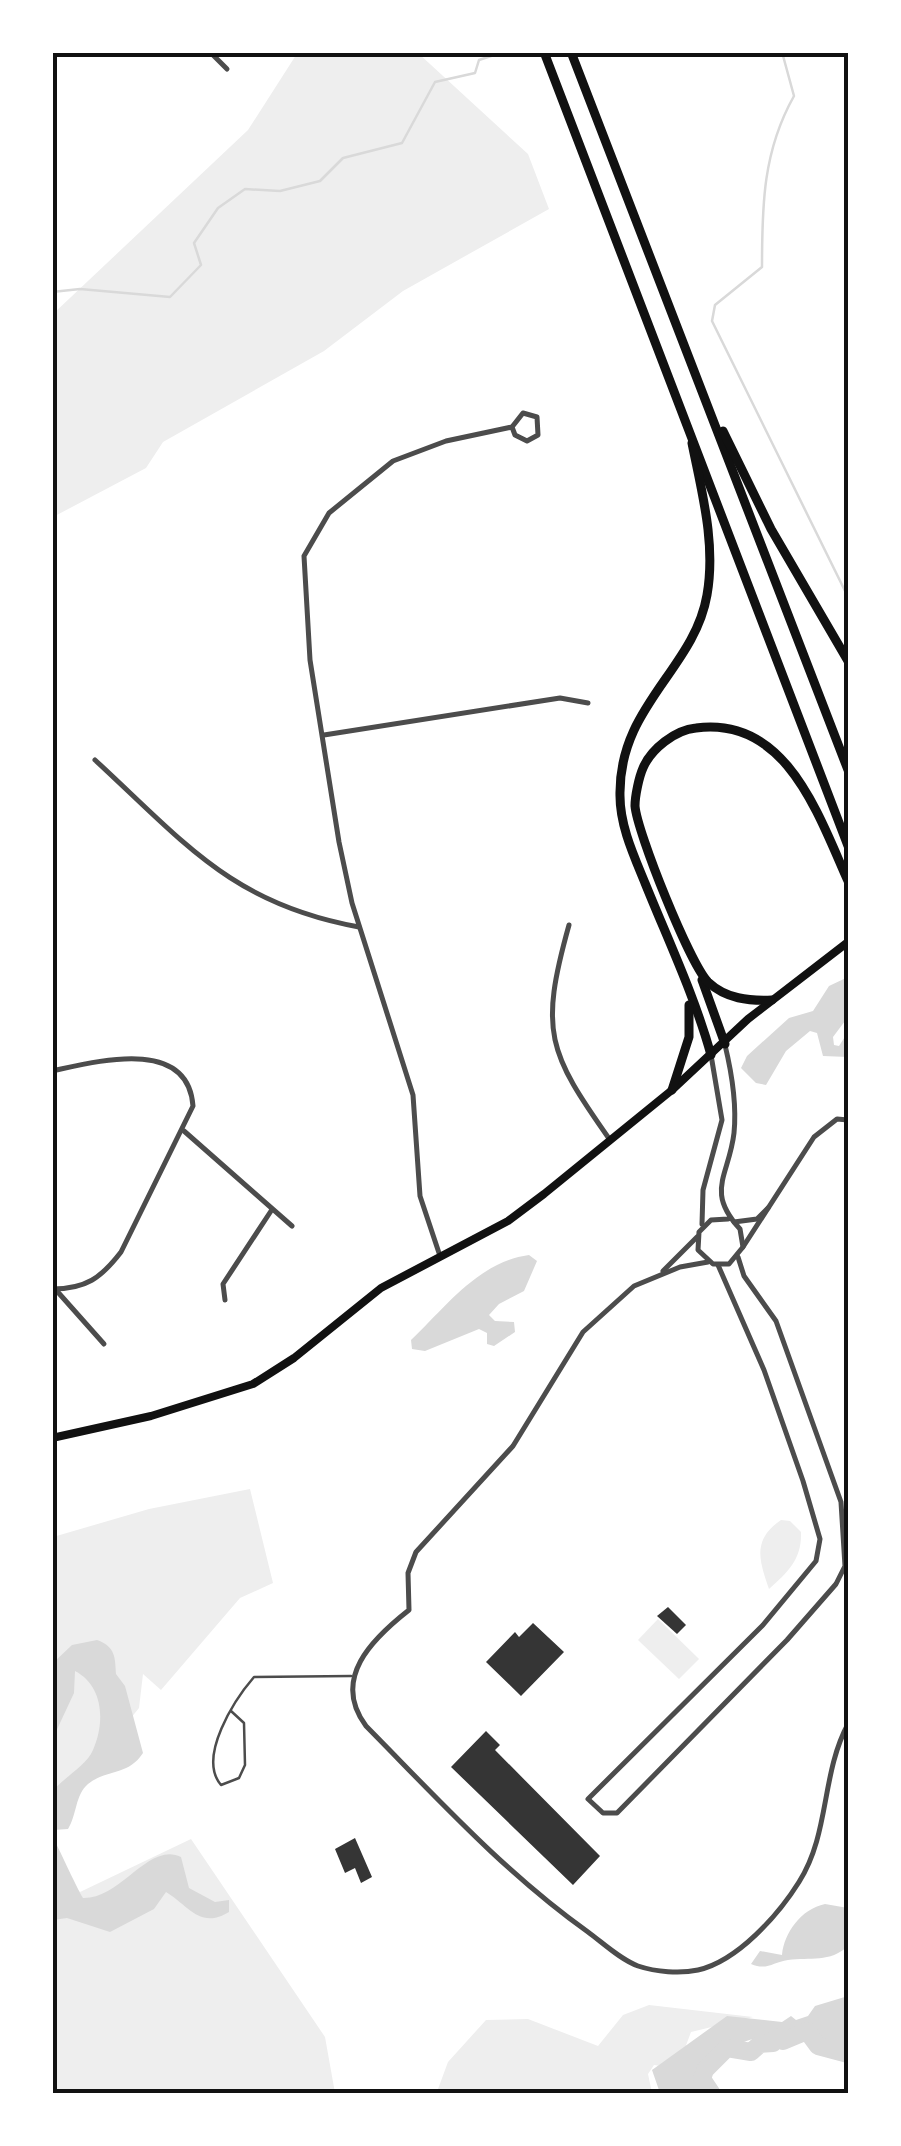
<svg xmlns="http://www.w3.org/2000/svg" width="901" height="2146" font-family="Bitter,serif">
	<rect width="100%" height="100%" fill="#fff"/>
	<g fill="#eee">
		<path d="M298,52L418,53L528,154L549,209L403,291L324,351L163,442L146,468L53,517V314L248,130Z"/>
		<path d="M250,1489L273,1583L240,1598L161,1690L143,1674L139,1708L53,1814V1537L149,1509Z"/>
		<path d="M781,1520L790,1521L801,1532C802,1559 788,1572 769,1589C759,1560 752,1540 781,1520Z"/>
		<path d="M658,1619L699,1659L679,1679L638,1640Z"/>
		<path d="M191,1839L325,2037L335,2093H53L52,1862L80,1892Z"/>
		<path d="M649,2005L753,2017L691,2032L682,2056L668,2067L654,2065L648,2074L652,2093L427,2094L438,2089L448,2062L486,2020L528,2019L598,2046L623,2015Z"/>
	</g>
	<g fill="#d9d9d9">
		<path d="M848,977V1017L833,1037L834,1045L839,1046L848,1032V1057L823,1056L817,1033L810,1031L786,1051L766,1085L756,1083L741,1068L747,1056L789,1018L813,1011L829,986Z"/>
		<path d="M529,1255L537,1261L524,1291L499,1304L489,1315L495,1321L514,1322L515,1332L494,1346L487,1344V1333L479,1329L425,1351L412,1349L411,1340C445,1308 478,1262 529,1255Z"/>
		<path d="M97,1640C116,1647 115,1658 116,1674L125,1686L143,1753C128,1776 107,1769 88,1784C75,1795 77,1815 68,1829L53,1830V1791C63,1778 87,1765 93,1750C105,1723 104,1686 75,1671L74,1693L53,1738V1663L72,1645Z"/>
		<path d="M53,1839C57,1843 75,1885 83,1898C121,1899 149,1841 181,1857L189,1888L215,1902L229,1900V1912C200,1930 188,1905 166,1892L154,1909L110,1932L67,1918L53,1920Z"/>
		<path d="M825,1904L848,1908V1946C830,1963 810,1957 788,1960C773,1962 767,1971 751,1964L760,1951L782,1955C784,1933 801,1909 825,1904Z"/>
		<path d="M848,1996V2050L812,2041L808,2029L794,2027L787,2039C752,2027 703,2058 701,2093H660L652,2070L727,2016L782,2022L791,2016L796,2020L808,2016L815,2006Z"/>
	</g>
	<g fill="none" stroke-linecap="round" stroke-linejoin="round">
		<g stroke="#d9d9d9" stroke-width="2.5">
			<path d="M782,52L794,96C763,151 762,205 762,267L715,305L712,321L848,597"/>
			<path d="M52,292L80,289L170,297L201,265L194,243L218,208L245,189L280,191L320,181L343,158L402,143L435,82L475,73L479,60L503,52"/>
		</g>
		<path stroke="#d9d9d9" stroke-width="18" d="M712,2094L702,2079L705,2070L727,2048L751,2052L760,2044L773,2043L776,2037L783,2041L807,2031L818,2046L848,2054"/>
	</g>
	<g fill="#353535">
		<path d="M668,1607L686,1625L677,1634L657,1616Z"/>
		<path d="M533,1623L564,1652L521,1696L486,1662L515,1632L519,1637Z"/>
		<path d="M486,1731L500,1745L495,1750L600,1856L573,1885L451,1767Z"/>
		<path d="M355,1838L372,1877L361,1883L355,1868L345,1873L335,1849Z"/>
	</g>
	<g fill="none" stroke-linecap="round" stroke-linejoin="round">
		<path stroke="#4c4c4c" stroke-width="2.5" d="M231,1711L244,1723L245,1765L239,1778L221,1785C197,1757 235,1699 254,1677L351,1676"/>
		<g stroke="#4c4c4c" stroke-width="5">
			<path d="M210,52L227,69"/>
			<path d="M324,735L560,698L588,703"/>
			<path d="M95,760C185,843 232,904 359,927"/>
			<path d="M569,925C539,1032 548,1052 610,1140"/>
			<path d="M725,1045C732,1074 737,1103 734,1133C729,1176 705,1191 740,1229L743,1247L729,1264H713L698,1250L699,1232L711,1220L728,1219"/>
			<path d="M52,1071C98,1061 188,1037 193,1106L121,1252C101,1278 86,1289 52,1289"/>
			<path d="M184,1131L292,1226"/>
			<path d="M734,1222L757,1219L768,1208"/>
			<path d="M702,1224L703,1190L722,1120L711,1055"/>
			<path d="M743,1247L814,1137L837,1119L848,1120"/>
			<path d="M440,1256L420,1196L413,1095L352,903L339,842L310,660L304,556L329,513L393,461L446,441L512,427L523,413L537,417L538,435L527,441L515,435L512,427"/>
			<path d="M708,1262L680,1267L634,1286L583,1332L513,1446L416,1552L408,1573L409,1610C372,1639 331,1679 366,1726C437,1798 505,1873 588,1932C603,1943 621,1960 638,1966C656,1972 680,1974 698,1970C738,1961 779,1914 799,1882C830,1833 821,1774 848,1724"/>
			<path d="M718,1265L764,1370L803,1481L820,1539L816,1561L763,1625L588,1799L603,1813H617L787,1640L836,1584L845,1566L841,1502L776,1321L744,1276L738,1257"/>
			<path d="M663,1271L697,1237"/>
			<path d="M56,1290L104,1344"/>
			<path d="M225,1300L223,1284L271,1211"/>
		</g>
		<path stroke="#111" stroke-width="8" d="M52,1438L151,1416L253,1384L294,1358L381,1288L508,1221L544,1194L672,1090L748,1019L848,942"/>
		<g stroke="#111" stroke-width="9">
			<path d="M544,52L848,846"/>
			<path d="M571,52L848,770"/>
			<path d="M723,431L771,529L848,661"/>
			<path d="M692,443C702,493 716,544 707,595C694,670 618,706 620,796C620,826 634,856 645,883C668,940 695,997 711,1055"/>
			<path d="M702,980L725,1044"/>
			<path d="M772,1000C749,1001 726,999 708,982C690,964 637,832 635,806C635,796 639,777 643,768C651,749 675,730 696,728C786,716 818,814 848,881"/>
			<path d="M672,1090L689,1037V1005"/>
		</g>
	</g>
	<rect width="901" height="2146" fill="none" stroke="#ffffff" stroke-width="110"/>
	<rect x="55" y="55" width="791" height="2036" fill="none" stroke="#111" stroke-width="4"/>
</svg>
